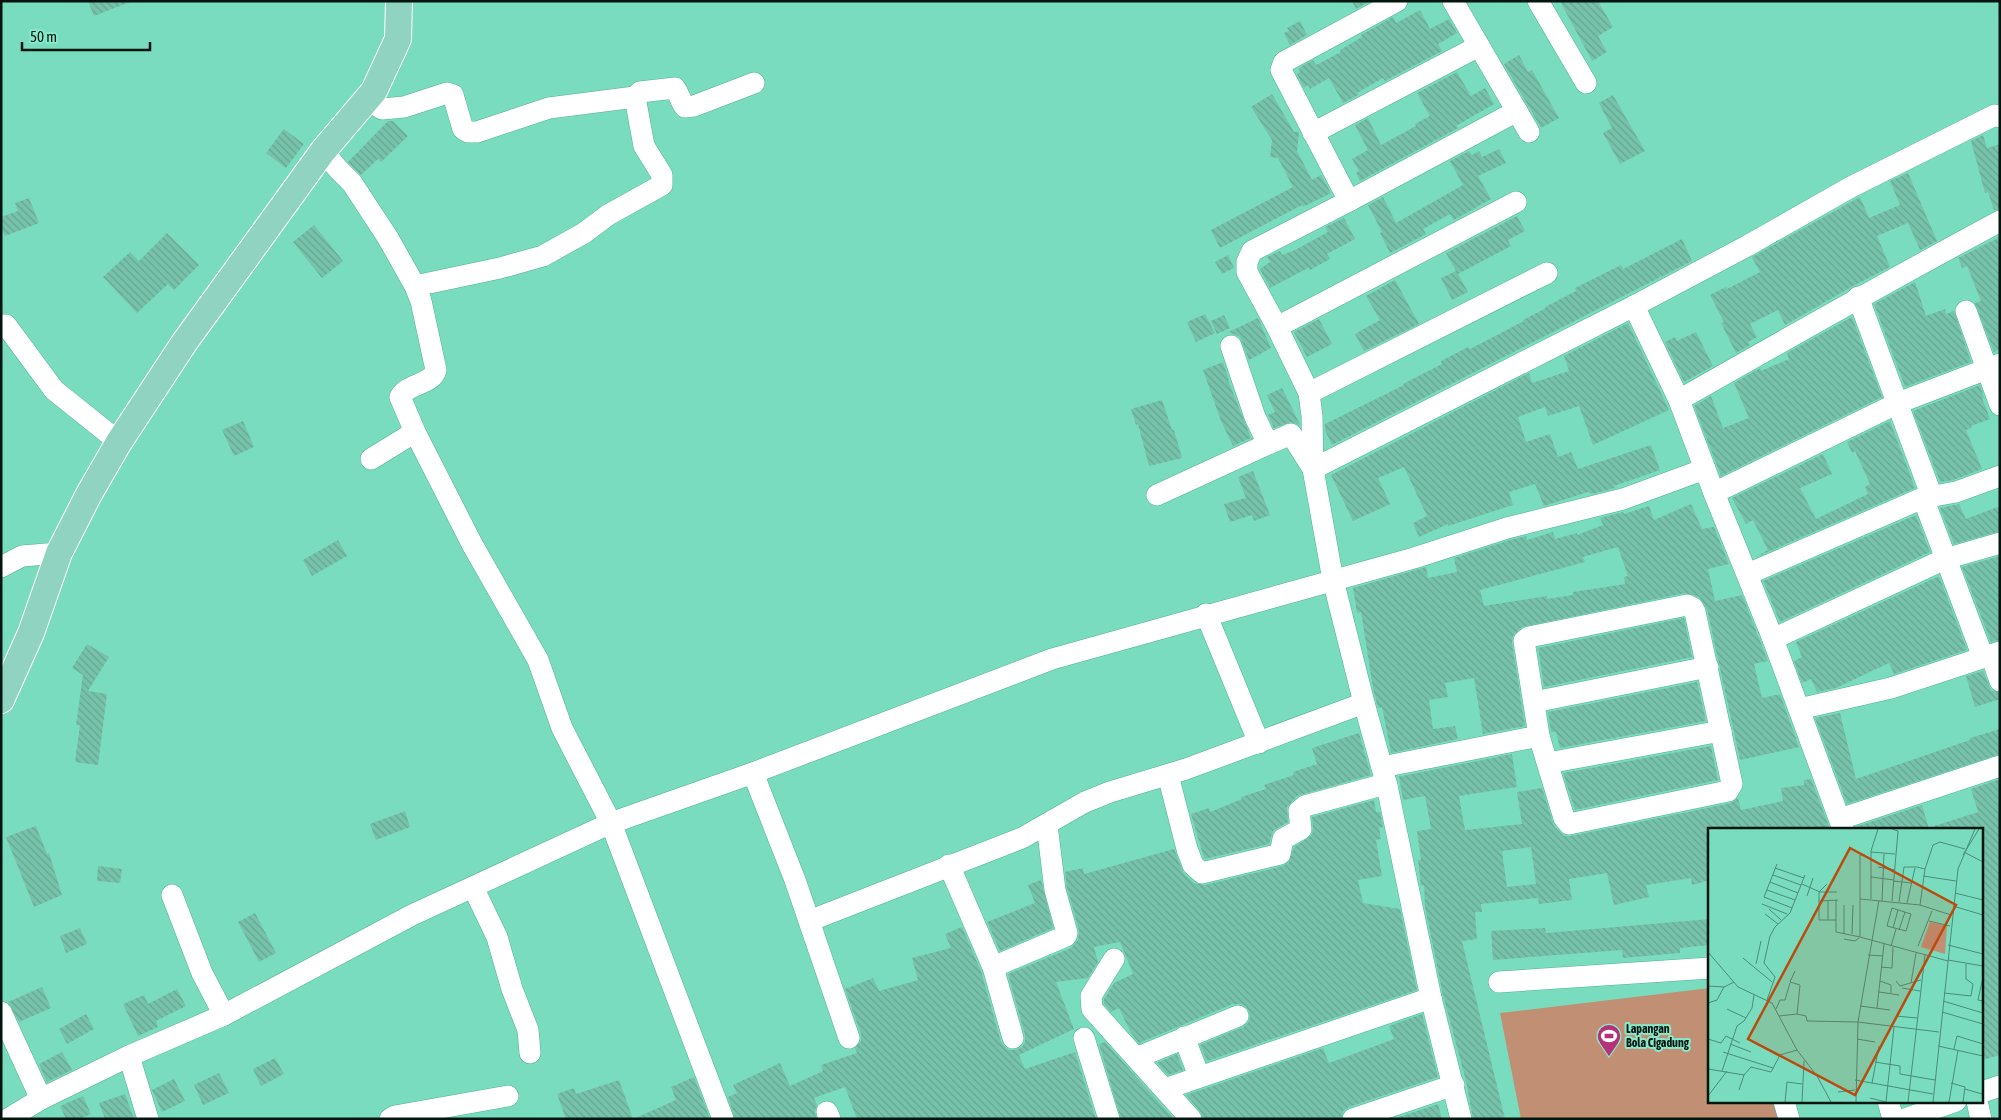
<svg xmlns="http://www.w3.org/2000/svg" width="2001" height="1120" font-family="'Asap Condensed',sans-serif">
	<defs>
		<pattern id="building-back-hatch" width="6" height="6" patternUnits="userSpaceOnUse" patternTransform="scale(1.25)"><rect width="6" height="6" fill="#77c2aa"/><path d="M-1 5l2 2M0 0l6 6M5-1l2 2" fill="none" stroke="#65a691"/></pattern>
	</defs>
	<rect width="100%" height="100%" fill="#7adcbe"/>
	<path fill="#c19074" d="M1710,988V1101H1778L1783,1119H1521L1500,1013Z"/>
	<g fill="url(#building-back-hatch)" fill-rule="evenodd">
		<path d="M88,1H129L130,2L94,16Z"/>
		<path d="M1352,1H1370L1356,9Z"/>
		<path d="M1560,1H1598L1613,27L1598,36L1607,52L1592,61Z"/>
		<path d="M1420,10L1430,29L1449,19L1457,33L1438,44L1442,51L1385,81L1383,78L1357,93L1358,95L1343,103L1329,78L1310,89L1308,85L1304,88L1297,74L1300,72L1299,69L1302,66L1313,60L1316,65L1341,52L1340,50L1362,37L1361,35L1393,17L1396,23Z"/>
		<path d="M1300,21L1307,35L1290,45L1284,33L1289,31L1287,28Z"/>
		<path d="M1519,55L1528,72L1532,70L1559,118L1541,128L1504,64Z"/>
		<path d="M1457,72L1471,96L1485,88L1494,104L1456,126L1458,128L1360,181L1356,173L1359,171L1352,159L1368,150L1355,125L1368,118L1381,145L1416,126L1415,124L1430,116L1417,93Z"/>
		<path d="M1272,94L1294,132H1299L1297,151L1312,180L1321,175L1331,193L1303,207L1302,205L1220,248L1211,230L1293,187L1278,158L1270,157L1272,140L1251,107Z"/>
		<path d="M1613,95L1645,151L1620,164L1603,133L1612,128L1599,103Z"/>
		<path d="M388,121H393L408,136L381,162L378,159L361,175L348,162Z"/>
		<path d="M284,129L304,144L286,168L266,153Z"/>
		<path d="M1983,135L1987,148L2000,144V209L1994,210L1988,192L1985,193L1971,141Z"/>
		<path d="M1499,149L1506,163L1478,176L1491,199L1454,220L1450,214L1423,229L1426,234L1390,253L1380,233L1382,232L1368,205L1383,197L1396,223L1463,185L1450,161L1469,151L1472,155L1479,151L1482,157Z"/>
		<path d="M1908,173L1937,241L1920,250L1908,223L1877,236L1890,267L1853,286L1785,325L1778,310L1750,324L1757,337L1748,342L1750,345L1736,353L1721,323L1724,322L1710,295L1726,287L1727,289L1760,272L1752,257L1860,197L1869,218L1900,205L1890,181Z"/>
		<path d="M29,198L39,223L5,236L1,227V217L18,211L15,203Z"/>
		<path d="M1517,216L1525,231L1508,240L1511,246L1458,274L1468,292L1452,300L1441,278L1456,271L1446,253Z"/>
		<path d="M1344,218L1355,239L1327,254L1330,259L1310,270L1308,268L1270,288L1260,269L1270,262L1267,257L1280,251L1282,255L1295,250L1328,232L1325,227Z"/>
		<path d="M314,225L343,261L322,278L293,242Z"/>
		<path d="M167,233L199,265L174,290L168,284L137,313L103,277L130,252L139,261Z"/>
		<path d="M2000,237V349L1994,352L1975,303L1981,301L1967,266L1962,268L1958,258Z"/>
		<path d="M1682,239L1692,261L1332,445L1325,430V424L1404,385L1403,384L1442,364L1441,361L1468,347L1470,349L1524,321L1523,320L1546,308L1545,307L1576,291L1575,288L1621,265L1623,269Z"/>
		<path d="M1228,255L1234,268L1222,274L1215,262Z"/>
		<path d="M1395,280L1419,324L1364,351L1355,334L1380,320L1366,296Z"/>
		<path d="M1915,282L1926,316L1945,309L1946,314L1954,311L1971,362L1905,387L1874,304Z"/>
		<path d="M1205,314L1215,333L1196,342L1187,322Z"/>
		<path d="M1224,315L1230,328L1217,334L1211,321Z"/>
		<path d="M1852,317L1882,397L1721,476L1694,406L1711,396L1723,428L1749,418L1734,383L1760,368L1761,371L1789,359L1787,353Z"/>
		<path d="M1258,318L1271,348L1249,360L1240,337L1229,332Z"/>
		<path d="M1319,319L1332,344L1307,357L1294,332Z"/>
		<path d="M1628,323L1669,410L1593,445L1579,406L1548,416L1545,407L1518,417L1526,442L1550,434L1558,457L1571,452L1578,469L1651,445L1660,470L1614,486L1615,488L1592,494L1588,492L1544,506L1535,484L1509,492L1513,505L1448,526V524L1419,537L1413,523L1427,516L1404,467L1378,478L1390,504L1353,521L1331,475L1529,373L1532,383L1569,371L1564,356Z"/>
		<path d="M1696,332L1713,366L1684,382L1665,342L1675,337L1677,341Z"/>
		<path d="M1223,362L1229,380H1228L1251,438L1233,446L1221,421L1203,370Z"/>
		<path d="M1980,385L1984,398H1982L1990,419L1971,426L1972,428L1966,430L1982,469L1953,480L1940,482L1913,411Z"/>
		<path d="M1282,388L1291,406L1300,425L1291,422L1274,428L1268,415L1275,412L1267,395Z"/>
		<path d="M1162,400L1172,430H1174L1182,458L1149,466L1138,424L1136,425L1131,409Z"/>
		<path d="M243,421L254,447L234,456L222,430Z"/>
		<path d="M1890,421L1915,488L1754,558L1768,550L1753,520L1746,524L1732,498L1823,454L1832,474L1800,488L1816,519L1868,494L1865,487L1870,484L1855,451L1852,453L1847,442Z"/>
		<path d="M1253,471L1270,515L1254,521L1252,515L1230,522L1224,504L1246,498L1238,477Z"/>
		<path d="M1691,504L1702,529L1714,527L1729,564L1708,569L1715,601L1742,595L1768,661L1754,664L1762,698L1780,694L1799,747L1740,760L1707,609L1699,597L1685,593L1522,627L1513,636L1512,643L1525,726L1483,734L1474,678L1445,683L1448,697L1429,700L1433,729L1455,726L1458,739L1391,753L1382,707L1378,708L1373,688L1361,612L1357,613L1353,588L1426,567L1428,578L1457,572L1454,558L1510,540L1526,536L1527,540L1553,532L1555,539L1577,533V535L1603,525L1600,518L1623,512L1624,514L1649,506L1654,520ZM1618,547L1628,576L1624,577L1625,584L1573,592V595L1547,599V596L1484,606L1480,590L1585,562L1583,557Z"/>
		<path d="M1959,504L1966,519L2000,506V531L1954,544L1940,508Z"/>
		<path d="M1916,515L1930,552L1780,622L1763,581Z"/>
		<path d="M338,540L347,556L312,576L303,560Z"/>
		<path d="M2000,556V640L1991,642L1962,567Z"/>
		<path d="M1939,576L1967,650L1894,674L1889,663L1836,688L1817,692L1811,679L1802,683L1794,661L1802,657L1796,642Z"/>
		<path d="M1684,618L1692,657L1544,687L1538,648Z"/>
		<path d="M87,644L109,657L88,691L107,694L98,765L75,762L80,725H76L83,675L72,668Z"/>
		<path d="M1983,671L1991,690L2000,693V699L1975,707L1966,676Z"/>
		<path d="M1697,682L1706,721L1560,748L1556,732H1551L1548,712Z"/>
		<path d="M1840,713L1856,779L1970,740V738L2000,729V754L1847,804L1815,718Z"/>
		<path d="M1359,733L1371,775L1297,796L1287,807L1288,822L1273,831L1269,844L1205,859L1204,858L1191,814L1209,808L1210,812L1242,799L1241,797L1266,789L1264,785L1294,775L1293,772L1317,764L1312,748Z"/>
		<path d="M1711,746L1718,780L1575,810L1563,773Z"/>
		<path d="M1512,754L1517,787L1459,796L1465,830L1522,824L1517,792L1542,788L1554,826L1564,836H1571L1731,803L1738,798L1741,810L1783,801L1781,788L1804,785V780L1811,779L1830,829H1710V880L1692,885L1691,878L1646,885L1649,897L1614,905L1607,873L1569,879L1572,900L1539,904L1538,898L1481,904L1482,912H1475L1477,939L1462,941L1505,1119H1473L1466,1081L1443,995L1425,907L1424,885L1421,886L1418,860H1421L1417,831L1431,829L1425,796L1403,800L1399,777H1397ZM1531,847L1536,884L1507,887L1502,851Z"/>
		<path d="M2000,779V1055L1982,1060V829H1935L1934,826L1978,812L1971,789Z"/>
		<path d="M1374,800L1376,812H1380L1383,827L1379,828L1381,839L1376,840L1382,876L1358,880L1363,903L1400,909L1417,990L1207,1061L1200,1045L1243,1027L1248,1023L1250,1018L1249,1011L1245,1006L1240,1004H1233L1139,1043L1131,1033L1119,1008L1111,1012L1104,1004V999L1114,983L1133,974L1120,942L1094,947L1098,962L1088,978L1056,982L1074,1029L1019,1055L1025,1069L1075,1052L1096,1119H857L845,1087L814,1098L817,1105L815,1111L816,1119H735L728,1097L737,1093L733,1085L780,1063L790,1086L823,1071L821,1065L857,1053L855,1048L861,1041V1034L845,989L873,978L879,991L918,980L912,958L951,948L945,934L962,927L981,971L1001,1042L1005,1047L1009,1050H1016L1022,1047L1025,1042V1035L1008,974L1071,948L1078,940L1079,930L1067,888L1065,872L1083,868L1084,874L1174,849L1184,874L1194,883L1205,885L1283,866L1289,862L1294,847L1312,835L1313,828L1312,817Z"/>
		<path d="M1922,805L1929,829H1855V827Z"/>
		<path d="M405,811L410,827L376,840L370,824Z"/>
		<path d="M36,826L47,854L49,853L62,895L34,907L6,837Z"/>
		<path d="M98,866L122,869L120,883L97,881Z"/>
		<path d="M1041,880L1053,928L1000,951L987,922L1035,903L1028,885Z"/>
		<path d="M255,913L276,953L259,962L238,922Z"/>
		<path d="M1710,919V945L1680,948V953L1623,958L1622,950L1493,960L1491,931L1545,928L1546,933Z"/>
		<path d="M80,928L87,944L66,953L60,936Z"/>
		<path d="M42,987L51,1008L19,1022L8,1002Z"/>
		<path d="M177,989L186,1006L156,1021L158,1027L138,1036L123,1004L144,995L148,1004Z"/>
		<path d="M86,1014L94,1029L67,1044L59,1029Z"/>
		<path d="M1422,1014L1438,1077L1349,1107L1343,1111L1341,1119H1203L1200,1111L1186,1095L1323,1048L1329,1063L1394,1039L1389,1026Z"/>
		<path d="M1105,1042L1174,1119H1121L1099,1044Z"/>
		<path d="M62,1052L72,1070L47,1082L39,1064Z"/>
		<path d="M1177,1054L1183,1070L1168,1075L1157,1063Z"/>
		<path d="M275,1058L284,1074L261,1086L253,1069Z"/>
		<path d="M219,1073L229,1093L203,1105L194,1085Z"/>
		<path d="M694,1077L710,1119H566L557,1094L574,1088L576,1094L619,1080L633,1119L676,1100L671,1087Z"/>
		<path d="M174,1079L185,1101L162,1112L152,1090Z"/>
		<path d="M125,1094L134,1119H105L99,1103Z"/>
		<path d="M83,1096L91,1114L79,1119H66L60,1106Z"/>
		<path d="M1438,1104L1442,1119H1393Z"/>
	</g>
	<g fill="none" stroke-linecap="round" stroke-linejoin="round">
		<g stroke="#4fb295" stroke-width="22">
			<g id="minor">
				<path d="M1453,1L1529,132"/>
				<path d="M1538,1L1586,83"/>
				<path d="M367,99L382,109L404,107L447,93L453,95L463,129L468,132H477L549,108L635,97"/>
				<path d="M1313,133L1479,46"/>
				<path d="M323,151L338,169L352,183L388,238L415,286L421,301L436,370C432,385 408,383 400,397L415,432L472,544L538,660L562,728L611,823L723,1119"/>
				<path d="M1349,201L1281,70L1284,62L1397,1"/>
				<path d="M415,286L500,268L543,256L584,233L608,215L662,185V175L644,146L635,97L640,92L675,88C680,95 680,101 685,107L694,106L754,83"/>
				<path d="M1858,297L1932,497"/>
				<path d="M1634,306L1679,400L1714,493L1773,639L1843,829"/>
				<path d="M1966,311L2000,405"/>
				<path d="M1,325H6L54,390L119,442"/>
				<path d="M1277,327L1516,202"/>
				<path d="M1231,346L1255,417L1268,444L1291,434L1312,467"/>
				<path d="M1309,393L1547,273"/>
				<path d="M1679,400C1786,339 1892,279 2000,221"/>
				<path d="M371,459L415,432"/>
				<path d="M1313,469L1312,416L1309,393L1277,327L1247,272V262L1252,251L1349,201L1517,111"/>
				<path d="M1714,493L1898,403L2000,364"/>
				<path d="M1157,495L1268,444"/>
				<path d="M1923,498L1983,657"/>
				<path d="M1,567L22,556L59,553"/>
				<path d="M1748,574L1923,498L1956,492L2000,476"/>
				<path d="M1687,605L1693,608L1695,612L1732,784L1728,791L1569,824L1564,818L1539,736L1524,641L1529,637Z"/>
				<path d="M1206,614L1259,743"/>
				<path d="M1773,639L1945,559L2000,543"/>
				<path d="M1991,655L2000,681"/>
				<path d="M1534,702L1708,667"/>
				<path d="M1799,709L1891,688L2000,652"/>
				<path d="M1548,763L1721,731"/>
				<path d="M1382,767L1539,736"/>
				<path d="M753,773L795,880L849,1038"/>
				<path d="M1168,775L1187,849L1193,865L1202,873L1280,854L1283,839L1301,829L1299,811L1305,806L1378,786H1387"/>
				<path d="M1840,819L2000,766"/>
				<path d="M949,865L993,967L1013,1038"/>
				<path d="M473,887L497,937L512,989L528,1030L530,1053"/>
				<path d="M172,895L202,973L224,1015"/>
				<path d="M809,921L1022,838L1085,802L1110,792L1186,769L1364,703"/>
				<path d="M1114,959L1091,996L1092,1009L1191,1119"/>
				<path d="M993,967L1066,936L1067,933L1055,890L1047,825"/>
				<path d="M1499,982L1710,968"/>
				<path d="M1,1012L41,1099"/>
				<path d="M1184,1037L1199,1076"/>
				<path d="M1084,1038L1109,1119"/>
				<path d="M129,1056L148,1119"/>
				<path d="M1136,1058L1238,1016"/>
				<path d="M1165,1089L1431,998"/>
				<path d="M1982,1092L2000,1086"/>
				<path d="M1784,1101L1789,1119"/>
				<path d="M1888,1101L1893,1119"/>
				<path d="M1977,1101L1981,1119"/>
				<path d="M827,1112L830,1119"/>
				<path d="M8,1119L41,1099L129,1056L224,1015L412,915L611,823L753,773L1052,659L1414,558L1507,528L1623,499L1705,469"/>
				<path d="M390,1119L395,1116L508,1096"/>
				<path d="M1353,1119L1454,1085"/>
				<path d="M1461,1119L1431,998L1387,786L1364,703L1333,580L1313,469L1634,306L1747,246L1851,187L1995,115L2000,117"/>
				<path d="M1905,1119L1956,1101"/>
			</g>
		</g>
		<g stroke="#fff" stroke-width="28">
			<path id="major" d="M1,700L31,633L59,553L89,494L119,442L184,343L323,151L374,91L398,39L399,1"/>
		</g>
		<use href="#minor" stroke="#fff" stroke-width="21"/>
		<use href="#major" stroke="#91d3c1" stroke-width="26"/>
	</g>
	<defs>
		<g id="stadium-pin" transform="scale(1.25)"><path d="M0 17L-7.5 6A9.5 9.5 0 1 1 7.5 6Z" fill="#b53179" stroke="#87e9ca"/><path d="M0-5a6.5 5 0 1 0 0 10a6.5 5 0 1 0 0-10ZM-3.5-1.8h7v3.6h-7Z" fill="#fff"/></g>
	</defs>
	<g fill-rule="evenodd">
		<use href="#stadium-pin" x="1609" y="1036"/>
	</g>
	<g text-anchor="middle" stroke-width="4" stroke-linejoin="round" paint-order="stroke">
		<g font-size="12" font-weight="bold" fill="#02150f" stroke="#87e9ca" text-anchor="start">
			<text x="1626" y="1033">Lapangan<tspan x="1626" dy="14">Bola Cigadung</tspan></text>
		</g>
	</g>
	<g transform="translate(1708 828)">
		<rect width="275" height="275" fill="#7adcbe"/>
		<path d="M222,94L239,98L237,126L213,119Z" fill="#c19074"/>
		<path fill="none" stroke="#4a8c78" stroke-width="1" d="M163,24L187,26M256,24L275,34M157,27H152V109L240,133M255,27L271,1M69,36L56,69L84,80M170,39L187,42M67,40L96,50M217,41L225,17L232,14L257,21M65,47L93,57M215,48L248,53M163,49L186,52M185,53L203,55M62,54L90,65M94,56L112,64H129M119,56L111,64V92H128M59,62L87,72M247,65L275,72M99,68L105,50M152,71L212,77L243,87M163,71V23L170,1M128,72V104L152,109M111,73L130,72M174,73L176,26M184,73L190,3L184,1M191,74L196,39H209L217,41L212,77M199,75L207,40M54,76L79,86M245,78L275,87M184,80L203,86L198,103L179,98ZM61,81L73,92M57,86L70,96M120,92V72M221,93L242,98M185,100L190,82M191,102L197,84M136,106V77M144,106L145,77M136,111L147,113L151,110M240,117L275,126M183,118L188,101M210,118L224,83M0,124L30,159L64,175L89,222L109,248L123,274M160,127L175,128M35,130L64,154M240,132L275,138M48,136L53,113M173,139L184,140L185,119M87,143L82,154L92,157L89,186M275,149L270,172L275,173M172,153L183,157V165M188,153L192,158L213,152M203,155L208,125M0,158L16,159M194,160L212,163M171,164L191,167M236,165L263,168L265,156L258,151V136M59,172L67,149L56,135L62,108L67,99L82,85L97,47M235,173L275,185M0,175L9,172L16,159L26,154M152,178L182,182M169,180L176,116M19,181L38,190M68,181L72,172H77L82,155M234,184L275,196M71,188L89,186L98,188L99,193L150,194L231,204M188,188L209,190M0,211L13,215L18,208L32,215M149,211L167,214M22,216L43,224M230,218L275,228M246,221L249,208L275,216M15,224L65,240M167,234L192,238V246L227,252M0,241L36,247M14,243L29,198L36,193L44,180L46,167M147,252L225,266M164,255L171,218M243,255L257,259L255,274M257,261L274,266M31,262L36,247L43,239L63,244L72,227L89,222M130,264L147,262M0,268L19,243M162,270L178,274M77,274L79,254L94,256M94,274L96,233M148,274L150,194L171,72M178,274L186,199M200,274L217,127M225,274L250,41L267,1M241,274L250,222"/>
		<path fill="#ba4b0d" fill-opacity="0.15" stroke="#ba4b0d" stroke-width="2.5" d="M142,20L248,77L147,267L40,211Z"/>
		<rect width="275" height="275" fill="none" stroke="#02150f" stroke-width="2.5"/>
	</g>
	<rect width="2001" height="1120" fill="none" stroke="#02150f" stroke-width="5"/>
	<path d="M22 42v8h128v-8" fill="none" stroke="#02150f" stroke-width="2.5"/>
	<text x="30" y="42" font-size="15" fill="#02150f" stroke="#87e9ca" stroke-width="4" paint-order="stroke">50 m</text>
</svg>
